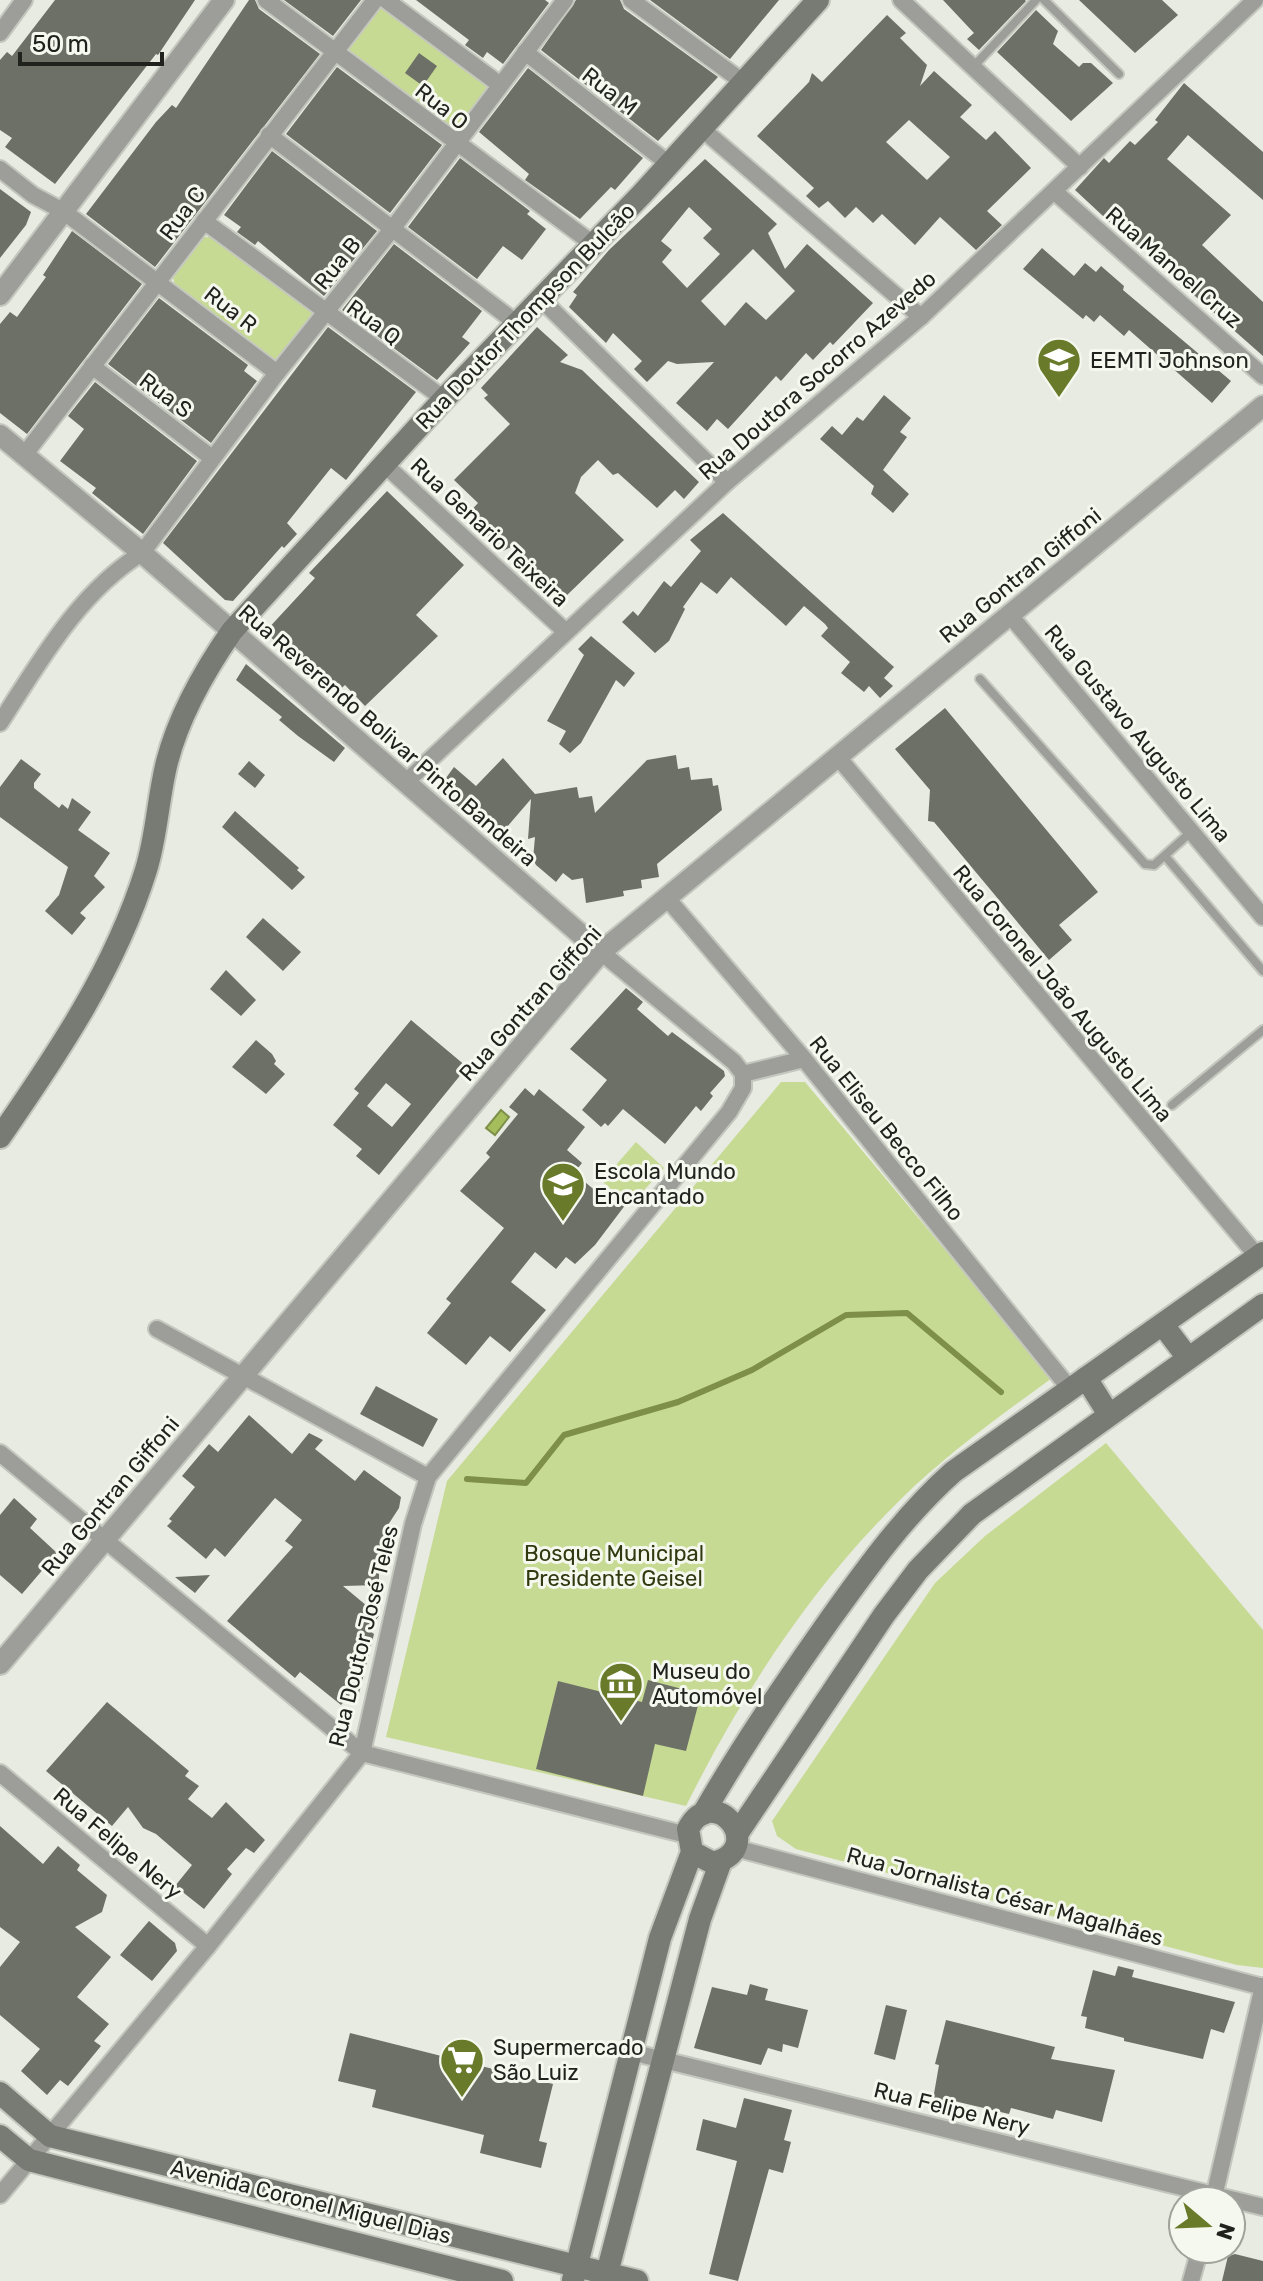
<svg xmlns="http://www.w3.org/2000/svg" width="1263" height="2281" font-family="Rubik,sans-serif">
	<rect width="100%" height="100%" fill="#e8ebe1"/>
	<g fill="#c7da94">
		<path d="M378,3H384L484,82L488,91L458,134L348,55L347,49Z"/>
		<path d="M204,237H214L312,310L314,317L279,361L272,360L175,285L173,278Z"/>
		<path d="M781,1082H805L1052,1378C1000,1416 947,1454 901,1499C810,1588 742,1694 686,1806L386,1737L447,1481Z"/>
		<path d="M636,1142L664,1168L630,1206L602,1181Z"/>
		<path d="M1106,1443L1263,1630V1968L1237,1965L796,1849L777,1836L772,1821L935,1583L985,1536Z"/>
	</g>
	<path fill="#a5be5b" stroke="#7d8f49" stroke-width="2" d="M501,1110L509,1117L495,1135L486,1128Z"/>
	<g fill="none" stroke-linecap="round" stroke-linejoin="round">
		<path stroke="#7d8f49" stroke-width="6" d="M467,1479L526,1483L564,1435L678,1402L752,1370L846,1315L907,1313L1001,1392"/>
	</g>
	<g fill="#6d7067" fill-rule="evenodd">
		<path d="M55,0H195L158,55L156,54L55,184L5,147L12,138L0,130V60L7,52L12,56Z"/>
		<path d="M249,0H255L259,9L320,54L155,267L86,214L156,122L172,105L176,108Z"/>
		<path d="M284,0H361L333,36Z"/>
		<path d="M416,0H545L549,3L503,64L487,52L483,58L465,45L469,40Z"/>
		<path d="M576,0H620L624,9L718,77L658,141L541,50Z"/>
		<path d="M650,0H779L730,59Z"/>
		<path d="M943,0H1025L1026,1L979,50L967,39L974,33Z"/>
		<path d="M1079,0H1162L1178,15L1135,53Z"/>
		<path d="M1036,10L1058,31L1053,44L1079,67L1083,63H1091L1113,83L1071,121L997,52Z"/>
		<path d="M887,15L906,33L900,38L927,65L920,86L934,71L972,105L960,117L986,140L995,131L1031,168L987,211L1002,225L976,250L940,217L915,245L882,214L873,223L856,207L845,218L828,201L819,208L806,196L814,188L757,136L809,82L812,73L822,82ZM909,120L950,157L927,180L886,142Z"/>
		<path d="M419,53L437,66L423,86L405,73Z"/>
		<path d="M337,67L442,145L390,213L286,134Z"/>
		<path d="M528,68L643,158L615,190L611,187L580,219L525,180L529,174L479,132Z"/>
		<path d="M1184,83L1263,152V200L1188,135L1167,159L1231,215L1202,245L1263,302V356L1161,266L1165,262L1143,241L1139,246L1130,241L1075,190L1104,158L1109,163L1130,141L1135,145L1158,122L1155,120Z"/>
		<path d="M272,151L377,231L324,296L258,241L255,245L237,232L241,227L224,215Z"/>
		<path d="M460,158L530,211L527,214L546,229L522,260L503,246L477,279L408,227Z"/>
		<path d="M705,159L777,224L768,233L785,269L807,244L873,303L833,345L830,342L813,360L806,353L781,381L776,376L728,429L717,419L707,431L676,403L714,362L677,364L668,361L647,382L634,369L642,361L613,333L606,343L569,307L577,295L573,292L609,250ZM689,207L712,229L703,238L720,254L687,288L662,262L672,250L661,241ZM753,249L795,291L766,320L746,302L725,326L701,301Z"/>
		<path d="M0,189L31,212L26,225L0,258Z"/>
		<path d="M72,231L142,284L27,434L0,413V324L10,312L17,317L46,277L43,275Z"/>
		<path d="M394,244L482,311L462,337L470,343L437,380L342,310Z"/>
		<path d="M1042,248L1074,276L1085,263L1096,272L1101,266L1124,286L1123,290L1231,381L1212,403L1129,330L1124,336L1100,315L1094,322L1086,315L1083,319L1023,269Z"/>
		<path d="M159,298L248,365L244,371L257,381L211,443L108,364Z"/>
		<path d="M328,327L416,392L346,480L331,468L287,523L297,534L284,548L282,546L233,601L225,600L163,543Z"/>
		<path d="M537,327L568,355L560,362L582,370L699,482L684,499L675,490L657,508L618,473L613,475L598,460L581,477L575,493L624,540L564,598L511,547L503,551L466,516L478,503L454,480L510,424L484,398L488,395L481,388Z"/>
		<path d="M95,382L197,461L143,534L92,493L96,488L60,461L84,429L68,416Z"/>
		<path d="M884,395L911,418L900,432L907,437L883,470L909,494L893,513L871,494L874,486L820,439L832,426L842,435L857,417L863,421Z"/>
		<path d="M387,491L464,565L416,615L438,636L365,706L345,685L334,695L265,632L315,578L309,573Z"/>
		<path d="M723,513L885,659L894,667L884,678L893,686L880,698L869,686L864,692L841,673L850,662L821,636L828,628L825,624L804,606L786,626L731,577L717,594L701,582L683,607L685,609L669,641L655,653L622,622L633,611L638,616L664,581L671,587L701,551L690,540Z"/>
		<path d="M591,636L635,673L624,687L616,680L581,743L570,753L559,744L566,731L547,721L584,655L578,649Z"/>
		<path d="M246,664L345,748L334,762L298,736L279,720L282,717L236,680Z"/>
		<path d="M945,708L1098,892L1059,925L1072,940L1049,960L934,822L928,821L930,790L895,749Z"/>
		<path d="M676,755L678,769L689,767L691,780L712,778L713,786L718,785L722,810L657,864L659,877L641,880L642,888L623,891L624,896L586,903L583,878L572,880L563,873L556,882L536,865L533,859L535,837L528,839L531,799L500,835L491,828L487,831L438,789L454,767L476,786L503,758L535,794L577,787L579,798L592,796L595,813L647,760Z"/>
		<path d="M21,759L41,774L34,783V788L59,808L62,804L68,809L72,798L91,812L78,830L110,853L94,876L105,887L80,913L86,918L72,935L45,911L59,895L68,867L0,817V787Z"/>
		<path d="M249,761L265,775L255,788L238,774Z"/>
		<path d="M235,811L299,868L297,870L305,877L292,890L222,827Z"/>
		<path d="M263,918L301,952L283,971L246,937Z"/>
		<path d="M226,970L256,1000L241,1016L210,989Z"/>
		<path d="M626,988L643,1002L637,1009L668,1036L672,1032L724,1071L725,1076L710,1093L713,1096L701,1111L696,1106L665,1144L623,1109L608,1126L605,1123L601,1127L582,1110L607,1080L570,1049Z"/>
		<path d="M411,1020L467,1067L379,1175L356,1156L362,1149L333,1125L359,1093L354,1089ZM386,1083L411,1104L392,1127L367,1106Z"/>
		<path d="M256,1040L272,1054L276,1061L274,1064L285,1074L266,1094L232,1067Z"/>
		<path d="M525,1088L534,1096L539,1089L585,1127L567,1150L582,1163L574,1173L597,1192L603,1185L626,1204L595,1245L575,1264L566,1257L556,1269L535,1252L511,1282L546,1310L510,1352L490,1336L466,1365L427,1333L451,1303L446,1299L504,1228L460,1191L490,1157L486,1153L518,1114L509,1107Z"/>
		<path d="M376,1386L438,1419L423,1447L360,1414Z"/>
		<path d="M249,1415L292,1454L309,1433L323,1440L315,1449L355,1481L364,1470L401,1497L399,1508L386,1528L391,1532L377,1549L390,1559L379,1574V1585L343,1586L379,1616L368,1630L374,1634L359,1693L354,1690L341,1705L300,1672L295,1678L227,1621L293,1547L285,1541L302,1520L275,1498L225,1557L215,1548L206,1559L167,1526L172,1521L169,1519L195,1487L182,1476L209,1444L218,1452Z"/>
		<path d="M14,1498L37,1519L30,1528L57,1553L22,1594L0,1575V1515Z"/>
		<path d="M210,1575L195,1593L175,1577Z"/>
		<path d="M648,1680L701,1694L686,1751L655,1744L643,1796L536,1769L558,1681L642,1702Z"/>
		<path d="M107,1702L189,1771L185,1776L199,1786L188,1799L212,1818L226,1802L265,1840L254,1853L246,1848L227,1869L232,1874L204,1909L175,1886L192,1865L156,1834L143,1828L128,1807L112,1826L46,1771Z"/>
		<path d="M0,1826L43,1864L58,1846L80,1865L77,1870L107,1895L102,1912L75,1927L111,1957L77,1997L109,2024L94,2041L101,2046L68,2086L60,2080L47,2095L21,2071L40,2049L0,2015V1967L20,1942L0,1927Z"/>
		<path d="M149,1921L175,1943L177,1951L152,1981L120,1955Z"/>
		<path d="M1118,1966L1134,1970L1132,1977L1235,2002L1224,2033L1211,2029L1203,2059L1124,2041V2038L1085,2028L1087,2017L1081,2016L1093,1970L1115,1976Z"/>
		<path d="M750,1984L768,1989L765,2000L808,2010L798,2048L783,2044L782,2052L768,2048L761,2065L694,2048L712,1987L747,1995Z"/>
		<path d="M886,2005L907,2010L895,2060L874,2054Z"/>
		<path d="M946,2020L1055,2047L1051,2059L1115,2070L1102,2122L1056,2110L1053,2119L1011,2108L1009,2114L950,2100L947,2114L931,2111L939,2065L935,2064Z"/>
		<path d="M350,2033L553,2084L539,2141L547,2143L541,2168L480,2153L484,2135L372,2107L376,2090L338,2081Z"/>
		<path d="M744,2098L792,2110L784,2140L791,2142L783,2173L769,2169L738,2281L709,2274L737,2161L696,2150L703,2119L736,2128Z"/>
		<path d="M1235,2254L1263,2261V2281H1222L1228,2256Z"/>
	</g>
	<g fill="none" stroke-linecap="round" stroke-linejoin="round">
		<g stroke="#c4c7be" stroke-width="12">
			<g id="service">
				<path d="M1044,0L1119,74"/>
				<path d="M973,67L1036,0"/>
				<path d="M980,679L1145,864L1154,865L1191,832"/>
				<path d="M1165,856L1263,971"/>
				<path d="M1172,1105L1263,1030"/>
			</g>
		</g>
		<g stroke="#c4c7be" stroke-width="20">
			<g id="minor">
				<path d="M266,0L593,244"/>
				<path d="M386,0L499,84"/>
				<path d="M631,0L743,82"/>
				<path d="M901,0L1080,167"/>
				<path d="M0,33L24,0"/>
				<path d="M525,52L669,164"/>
				<path d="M701,128L921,317"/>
				<path d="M269,135L519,325"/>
				<path d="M0,169L33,195L63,211L277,373"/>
				<path d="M1055,192L1263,376"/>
				<path d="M204,221L444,399"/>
				<path d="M542,300L727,482"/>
				<path d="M92,366L212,458"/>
				<path d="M25,454L375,0"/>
				<path d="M384,464L566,632"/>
				<path d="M1009,614L1263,917"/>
				<path d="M0,723C40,661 79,592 142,553L277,373L393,228L565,0"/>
				<path d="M837,756L1258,1257"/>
				<path d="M406,782L727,482L921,317L1255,0"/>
				<path d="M666,897L804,1059L1070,1389"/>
				<path d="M601,952L734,1062L743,1074"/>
				<path d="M743,1074L804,1059"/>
				<path d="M157,1329L428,1477"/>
				<path d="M0,1453L362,1753L687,1835"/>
				<path d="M0,1773L208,1946"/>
				<path d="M735,1848L1263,1987"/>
				<path d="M631,2052L1263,2207"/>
				<path d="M0,2195L208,1946L362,1753L413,1524L428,1477L729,1112L743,1088V1074"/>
				<path d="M1213,2201L1263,1986"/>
				<path d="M1191,2281L1200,2249"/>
			</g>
		</g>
		<g stroke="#c4c7be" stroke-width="24">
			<g id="tertiary">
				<path d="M0,295L224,0"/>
				<path d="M0,435L142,553L601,952"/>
				<path d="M0,1664L601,952L1263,406"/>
			</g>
		</g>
		<g stroke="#c4c7be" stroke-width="26">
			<g id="secondary">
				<path d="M0,1137C58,1053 115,969 146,870C157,835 158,797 167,762C179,715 205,670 232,631L444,399L642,194L818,0"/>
				<path d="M1163,1325L1188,1358"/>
				<path d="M1086,1378L1108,1413"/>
				<path d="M703,1814C742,1746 786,1682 831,1618C869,1565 905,1515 953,1472L1263,1253"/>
				<path d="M737,1834L884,1615L918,1570L972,1514L1263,1305"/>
				<path d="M0,2093L50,2136L637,2281"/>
				<path d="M0,2136L29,2160L502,2281"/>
				<path d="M573,2280L660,1938L692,1852L688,1829C714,1780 769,1849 713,1863L692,1852"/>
				<path d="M605,2281L700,1919L721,1861"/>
			</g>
		</g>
		<use href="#service" stroke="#9d9e9a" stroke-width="8"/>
		<use href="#minor" stroke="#9d9e9a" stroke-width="16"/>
		<use href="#tertiary" stroke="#9d9e9a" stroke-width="20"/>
		<use href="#secondary" stroke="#787a74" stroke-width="22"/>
	</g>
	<defs>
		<g id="school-pin" transform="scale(2.3)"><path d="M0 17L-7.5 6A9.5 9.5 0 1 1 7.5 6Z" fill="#697b2b" stroke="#f5f8ee"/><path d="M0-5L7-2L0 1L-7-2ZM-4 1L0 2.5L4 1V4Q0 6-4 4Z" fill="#fff"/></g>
		<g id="museum-pin" transform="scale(2.3)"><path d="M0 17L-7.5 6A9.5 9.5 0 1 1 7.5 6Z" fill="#697b2b" stroke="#f5f8ee"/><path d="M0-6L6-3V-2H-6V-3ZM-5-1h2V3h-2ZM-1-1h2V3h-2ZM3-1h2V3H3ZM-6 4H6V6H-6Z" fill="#fff"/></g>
		<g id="supermarket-pin" transform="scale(2.3)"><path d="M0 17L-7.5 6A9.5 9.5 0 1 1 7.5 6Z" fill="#697b2b" stroke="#f5f8ee"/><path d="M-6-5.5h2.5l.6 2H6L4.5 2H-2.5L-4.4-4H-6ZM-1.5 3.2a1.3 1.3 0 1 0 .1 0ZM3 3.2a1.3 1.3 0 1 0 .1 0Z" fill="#fff"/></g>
	</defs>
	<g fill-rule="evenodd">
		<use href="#school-pin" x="1059" y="360"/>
		<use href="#school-pin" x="563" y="1184"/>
		<use href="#museum-pin" x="621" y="1684"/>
		<use href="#supermarket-pin" x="462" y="2060"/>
	</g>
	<g text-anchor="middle" stroke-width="6" stroke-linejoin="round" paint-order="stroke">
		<g font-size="22" fill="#21221e" stroke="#f5f8ee">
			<text transform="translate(610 91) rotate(38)" y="8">Rua M</text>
			<text transform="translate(442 106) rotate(38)" y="8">Rua O</text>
			<text transform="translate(182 213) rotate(-53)" y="8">Rua C</text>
			<text transform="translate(337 263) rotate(-51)" y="8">Rua B</text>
			<text transform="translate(1174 267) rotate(41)" y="8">Rua Manoel Cruz</text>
			<text transform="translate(231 309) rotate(38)" y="8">Rua R</text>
			<text transform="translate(525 316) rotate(-46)" y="8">Rua Doutor Thompson Bulcão</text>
			<text transform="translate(374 322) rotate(36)" y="8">Rua Q</text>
			<text transform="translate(817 375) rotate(-41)" y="8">Rua Doutora Socorro Azevedo</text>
			<text transform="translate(166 395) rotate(37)" y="8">Rua S</text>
			<text transform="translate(490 532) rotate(43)" y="8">Rua Genario Teixeira</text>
			<text transform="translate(1020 575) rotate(-39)" y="8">Rua Gontran Giffoni</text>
			<text transform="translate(1138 733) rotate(50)" y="8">Rua Gustavo Augusto Lima</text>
			<text transform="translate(388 735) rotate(41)" y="8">Rua Reverendo Bolivar Pinto Bandeira</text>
			<text transform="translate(1063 993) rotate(50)" y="8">Rua Coronel João Augusto Lima</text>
			<text transform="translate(530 1003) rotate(-48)" y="8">Rua Gontran Giffoni</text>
			<text transform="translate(887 1128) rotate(51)" y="8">Rua Eliseu Becco Filho</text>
			<text transform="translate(110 1496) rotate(-50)" y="8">Rua Gontran Giffoni</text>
			<text transform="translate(363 1636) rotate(-76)" y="8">Rua Doutor José Teles</text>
			<text transform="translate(118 1843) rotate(40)" y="8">Rua Felipe Nery</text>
			<text transform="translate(1005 1896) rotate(15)" y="8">Rua Jornalista César Magalhães</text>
			<text transform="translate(952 2108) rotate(14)" y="8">Rua Felipe Nery</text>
			<text transform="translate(311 2201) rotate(14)" y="8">Avenida Coronel Miguel Dias</text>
		</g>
		<g font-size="22" fill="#21221e" stroke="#f5f8ee" text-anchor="start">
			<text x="1090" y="368">EEMTI Johnson</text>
			<text x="594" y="1179">Escola Mundo<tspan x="594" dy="25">Encantado</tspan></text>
			<text x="652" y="1679">Museu do<tspan x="652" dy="25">Automóvel</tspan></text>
			<text x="493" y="2055">Supermercado<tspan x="493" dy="25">São Luiz</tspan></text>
		</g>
		<g font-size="22" fill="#303910" stroke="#f5f8ee">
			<text x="614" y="1561">Bosque Municipal<tspan x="614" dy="25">Presidente Geisel</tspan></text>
		</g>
	</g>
	<g transform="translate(1207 2225) rotate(109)"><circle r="38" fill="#f5f8ee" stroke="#a0a29b" stroke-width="2"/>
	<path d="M0-6L14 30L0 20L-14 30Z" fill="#697b2b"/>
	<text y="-12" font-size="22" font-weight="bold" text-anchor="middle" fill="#21221e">N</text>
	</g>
	<path d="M20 52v12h142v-12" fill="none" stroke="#21221e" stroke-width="4"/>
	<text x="32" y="52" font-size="24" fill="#21221e" stroke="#f5f8ee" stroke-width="6" paint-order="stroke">50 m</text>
</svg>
